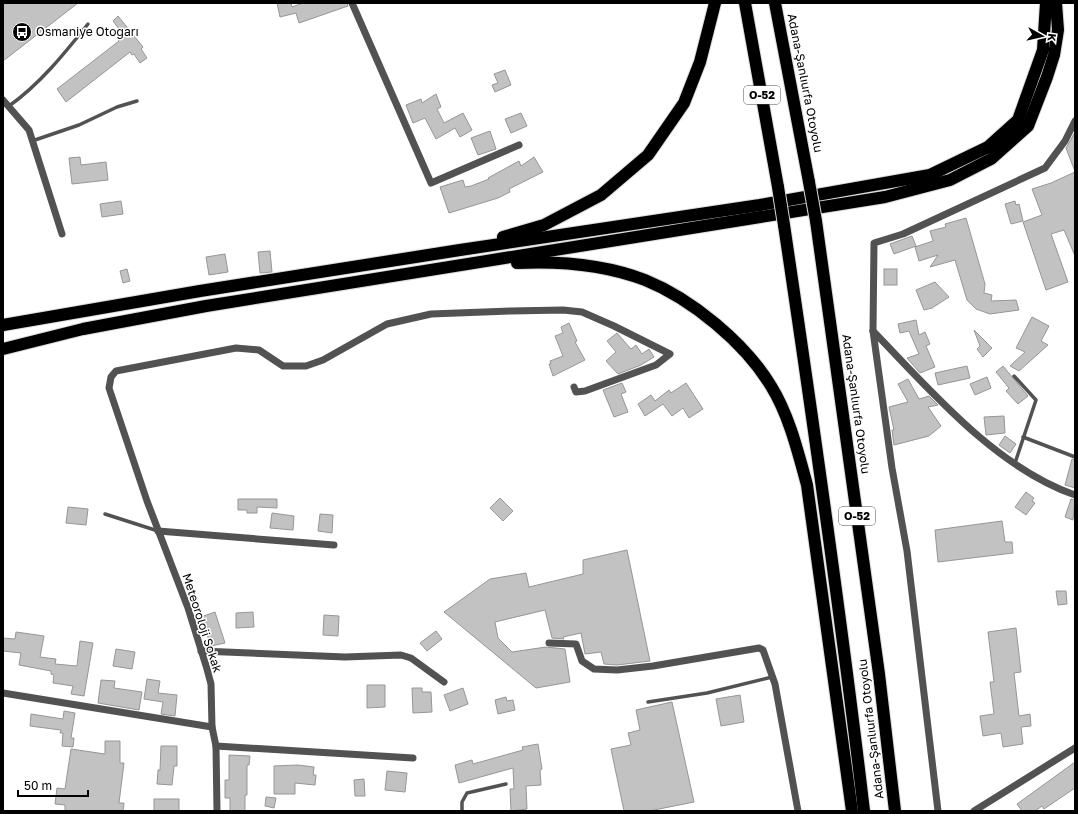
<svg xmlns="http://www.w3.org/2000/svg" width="1078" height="814" font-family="'Golos Text',sans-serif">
	<rect width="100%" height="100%" fill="#fff"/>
	<g fill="#c2c2c2" stroke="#969696">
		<path d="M3,3H78L3,61Z"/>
		<path d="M277,3H291L292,7L303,3H347L348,6L299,23L296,13L280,17Z"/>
		<path d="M118,16L143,47L141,49L147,58L140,63L134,54L132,55L130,52L66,102L57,89L119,41L116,38L122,33L113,21Z"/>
		<path d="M505,70L511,85L495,92L492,85L498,83L494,74Z"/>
		<path d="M436,94L441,107L437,109L444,123L463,113L472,130L460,137L455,128L436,139L425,118L413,123L406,105L421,99L422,103Z"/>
		<path d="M521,113L527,126L511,133L505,119Z"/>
		<path d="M490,131L496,149L478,155L471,138Z"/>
		<path d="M1075,132V169H1074L1066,148Z"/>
		<path d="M80,157L81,165L106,162L108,180L72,184L69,158Z"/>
		<path d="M534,157L543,172L509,189L510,192L498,198L449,213L440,187L463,180L465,187L471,186L489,179L488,178L519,161L521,166Z"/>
		<path d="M1075,172V256L1064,230L1051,234L1068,282L1046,290L1023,222L1042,215L1032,189L1051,183Z"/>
		<path d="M121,201L123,214L102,217L100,204Z"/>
		<path d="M1015,201L1016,205L1019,204L1023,221L1011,224L1005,204Z"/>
		<path d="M966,218L985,284L984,293L992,295L991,301L1016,300L1019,310L990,314L976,309L967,300L955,260L930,267L938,255L919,261L915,247L933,241L930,231L946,227L945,224Z"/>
		<path d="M912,236L916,246L894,254L890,244Z"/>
		<path d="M270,251L272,272L260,273L258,252Z"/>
		<path d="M225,254L228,272L209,275L206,257Z"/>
		<path d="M127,269L130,281L123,283L120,271Z"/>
		<rect x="884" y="269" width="13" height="16"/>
		<path d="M935,282L949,297L932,308L924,310L916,290Z"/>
		<path d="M1032,317L1049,326L1041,341L1048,345L1019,371L1010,366L1025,352L1016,348Z"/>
		<path d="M916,320L919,335L925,332L930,344L926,346L935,367L920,373L907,358L919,354L909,331L900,333L898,324Z"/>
		<path d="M569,323L577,341L575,342L585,360L553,376L549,364H551L550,361L563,356L555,336L563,333L561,327Z"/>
		<path d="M974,330L992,348L983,357L977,349L980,346Z"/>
		<path d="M617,333L631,349L636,345L642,354L649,349L654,357L641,365L618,374L606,361L616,352L607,341Z"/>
		<path d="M967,366L970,378L938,385L935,373Z"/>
		<path d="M1003,366L1028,396L1018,404L1006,391L1009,388L996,372Z"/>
		<path d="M987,377L991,388L975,395L970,384Z"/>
		<path d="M908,379L919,399L929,396L938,405L928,407L941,426L929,436L894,445L892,430H894L889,407L908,402L898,384Z"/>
		<path d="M622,383L626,392L621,394L628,412L614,417L603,390Z"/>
		<path d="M686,383L703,409L689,418L683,408L672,416L663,404L645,416L638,404L651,395L655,401L669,390L671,393Z"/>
		<path d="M1004,416L1005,433L986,435L984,417Z"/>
		<path d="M1005,436L1016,444L1010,453L999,445Z"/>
		<path d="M1072,459L1075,460V488L1065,485Z"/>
		<path d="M1026,492L1034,498L1032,501L1035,503L1026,515L1015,507Z"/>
		<path d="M500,498L513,511L503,521L490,508Z"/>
		<path d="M238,499H277V508L257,507V513H247V510H238Z"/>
		<path d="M1071,499L1075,500L1073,520L1065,517Z"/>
		<path d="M68,507L88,509L86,525L66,523Z"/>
		<path d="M272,513L294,516L293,530L270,528Z"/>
		<path d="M320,514L333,515L332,533L318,531Z"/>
		<path d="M1002,521L1005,542H1012L1013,553L938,562L935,530Z"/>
		<path d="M627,550L650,661L617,665L604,664L601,652L585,654L581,633L563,637L564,639L552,638L545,610L495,622L498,638L512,652L546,647L565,649L570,682L536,688L444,612L490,579L526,573L529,587L583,574V560Z"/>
		<path d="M1056,591H1066L1067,604L1058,605Z"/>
		<path d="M215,612L225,643L211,646L201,617Z"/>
		<path d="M253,612L254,627L236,628V613Z"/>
		<path d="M324,615L339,616L338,636L323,635Z"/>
		<path d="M1016,628L1021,672L1014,673L1019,716L1030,714L1031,726L1021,727L1023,744L1003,747L1001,733L983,736L980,716L994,714L990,682H994L988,632Z"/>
		<path d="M436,631L442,639L427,651L420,643Z"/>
		<path d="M16,632L44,636L40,657L56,659L55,664L77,666L80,641L93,643L84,696L71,694L73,686L53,683L54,675L51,674V671L19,665L21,653L3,651V638L15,639Z"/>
		<path d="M116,649L135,652L132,669L113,666Z"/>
		<path d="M147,679L160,681L158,693L177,695L175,716L161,714L163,702L144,699Z"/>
		<path d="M101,680L115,681L114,688L142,692L139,710L98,703Z"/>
		<path d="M367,685H385V707L367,708Z"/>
		<path d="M412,688H422V692H431L432,712L413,713Z"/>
		<path d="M463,688L468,704L450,711L444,695Z"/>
		<path d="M740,695L744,722L721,726L716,699Z"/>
		<path d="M506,697L507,701L513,700L515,710L498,714L495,700Z"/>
		<path d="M672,702L694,802L649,811H624L611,749L631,745L628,733L640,730L636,710Z"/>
		<path d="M64,711L75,713L71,738H74L73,747L62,746L63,733H60L61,730L30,726L31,714L63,719Z"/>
		<path d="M105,741H120V763H124L119,803H124L123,811H65V805L55,804L57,788L65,789L71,749L105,754Z"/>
		<path d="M538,744L542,769L540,770L541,785L526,786L527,809L511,811L510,789H514L513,768L459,783L455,765L472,760L473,764L523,750L522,747Z"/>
		<path d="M161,746H177V766H174L172,785L157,784L158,770H160Z"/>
		<path d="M229,755L250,756L249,765H247V795H245V811H230V798H225V780H229Z"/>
		<path d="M1075,762V788L1044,809L1042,806L1035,811H1022L1017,804Z"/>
		<path d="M298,765L314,767L313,775H316L315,785L295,783V794H274V766Z"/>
		<path d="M387,771L407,773L405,792L385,790Z"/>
		<path d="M364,779L365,796H355L354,780Z"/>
		<path d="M266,797L276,798L274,808L265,806Z"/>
		<rect x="154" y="799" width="25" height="12"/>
	</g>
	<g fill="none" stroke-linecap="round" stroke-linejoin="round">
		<g stroke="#dbdbdb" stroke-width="14">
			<g id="motorway">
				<path d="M745,3L778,187"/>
				<path d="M775,3L809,182"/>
				<path d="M816,221L879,674L895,811"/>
				<path d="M784,225C813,420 841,615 864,811"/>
				<path d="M503,237L544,225L601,195L648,155L684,103L700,62L715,3"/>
				<path d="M517,263C559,261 606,265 645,280C692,299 745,343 771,386C789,415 798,452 807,485L852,811"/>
				<path d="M3,325L200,291L460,250L760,205L930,175L988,147L1018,120L1043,50L1046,3"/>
				<path d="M3,349L83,329L206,306L885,197L950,180L991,159L1028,126L1047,77L1054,55L1058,30L1056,3"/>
			</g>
		</g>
		<g stroke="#525252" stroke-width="3.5">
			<path d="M9,106C40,84 64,54 88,24"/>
			<path d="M32,141L79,125L117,107L137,101"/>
			<path d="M1014,376L1036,400L1015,463"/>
			<path d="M1023,437L1075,457"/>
			<path d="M105,514L158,531"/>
			<path d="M648,702L707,693L772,677"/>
			<path d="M462,811V802L467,793L506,784"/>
		</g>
		<g stroke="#525252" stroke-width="7">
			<path d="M352,3L431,183L519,145"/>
			<path d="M3,100L29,130L62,234"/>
			<path d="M873,331C931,391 995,467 1075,495"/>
			<path d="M158,531L334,545"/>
			<path d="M549,643L576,644L582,661L594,669L617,670L653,666L759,648L763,650L775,684L798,811"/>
			<path d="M201,651L345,657L401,655L411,658L444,682"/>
			<path d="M3,693L212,727"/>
			<path d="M216,746L413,758"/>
			<path d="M217,811L216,746L212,727L211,684L207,669L188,608L147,501L109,388L111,377L116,371L236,348L259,350L283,366H306L323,360L387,324L431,314L511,311L563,310L582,312L614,326L670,354L656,365L585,391L576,392L574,387"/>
			<path d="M938,811L907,551L892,468L873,331L874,243L903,234L1045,168L1065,141L1075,121"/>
			<path d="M974,811L1075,748"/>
		</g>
		<use href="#motorway" stroke="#000" stroke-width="12"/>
		<g stroke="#dbdbdb" stroke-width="14" stroke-linecap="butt">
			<g id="motorway-bridge">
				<path d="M809,182L816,221"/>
				<path d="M778,187L784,225"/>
			</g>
		</g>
		<use href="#motorway-bridge" stroke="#000" stroke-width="12"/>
	</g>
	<defs>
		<g id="bus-disc" transform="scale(1)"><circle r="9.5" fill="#000" stroke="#fff"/><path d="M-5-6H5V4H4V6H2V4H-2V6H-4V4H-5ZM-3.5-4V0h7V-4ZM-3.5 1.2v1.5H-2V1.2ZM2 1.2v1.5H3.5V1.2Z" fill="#fff"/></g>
	</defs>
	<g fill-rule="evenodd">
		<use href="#bus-disc" x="22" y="32"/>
	</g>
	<g text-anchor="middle" stroke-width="3" stroke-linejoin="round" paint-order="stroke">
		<g fill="#fff" stroke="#4c4c4c" stroke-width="1">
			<rect x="744" y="86" width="36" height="18" rx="3"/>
			<rect x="839" y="507" width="36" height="18" rx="3"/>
		</g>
		<g font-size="11" font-weight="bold" fill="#000">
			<text x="762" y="99">O-52</text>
			<text x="857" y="520">O-52</text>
		</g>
		<g font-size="12" fill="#000" stroke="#fff" text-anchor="start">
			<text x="36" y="36">Osmaniye Otogarı</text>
		</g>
		<g font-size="12" fill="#000" stroke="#fff">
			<text transform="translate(805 83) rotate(79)" y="4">Adana-Şanlıurfa Otoyolu</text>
			<text transform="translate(856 404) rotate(82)" y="4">Adana-Şanlıurfa Otoyolu</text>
			<text transform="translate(202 623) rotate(72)" y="4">Meteoroloji Sokak</text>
			<text transform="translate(871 729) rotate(-97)" y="4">Adana-Şanlıurfa Otoyolu</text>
		</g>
	</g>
	<rect width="1078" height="814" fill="none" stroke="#000000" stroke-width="8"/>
	<g transform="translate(1042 36) rotate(98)" stroke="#ffffff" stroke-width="3" paint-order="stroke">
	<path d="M0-3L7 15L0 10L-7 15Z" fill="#000000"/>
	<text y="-6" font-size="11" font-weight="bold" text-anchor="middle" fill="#000000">K</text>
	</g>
	<path d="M18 790v6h70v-6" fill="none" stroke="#000000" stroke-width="2"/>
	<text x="24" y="790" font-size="12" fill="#000000" stroke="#ffffff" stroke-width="3" paint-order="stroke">50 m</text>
</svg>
